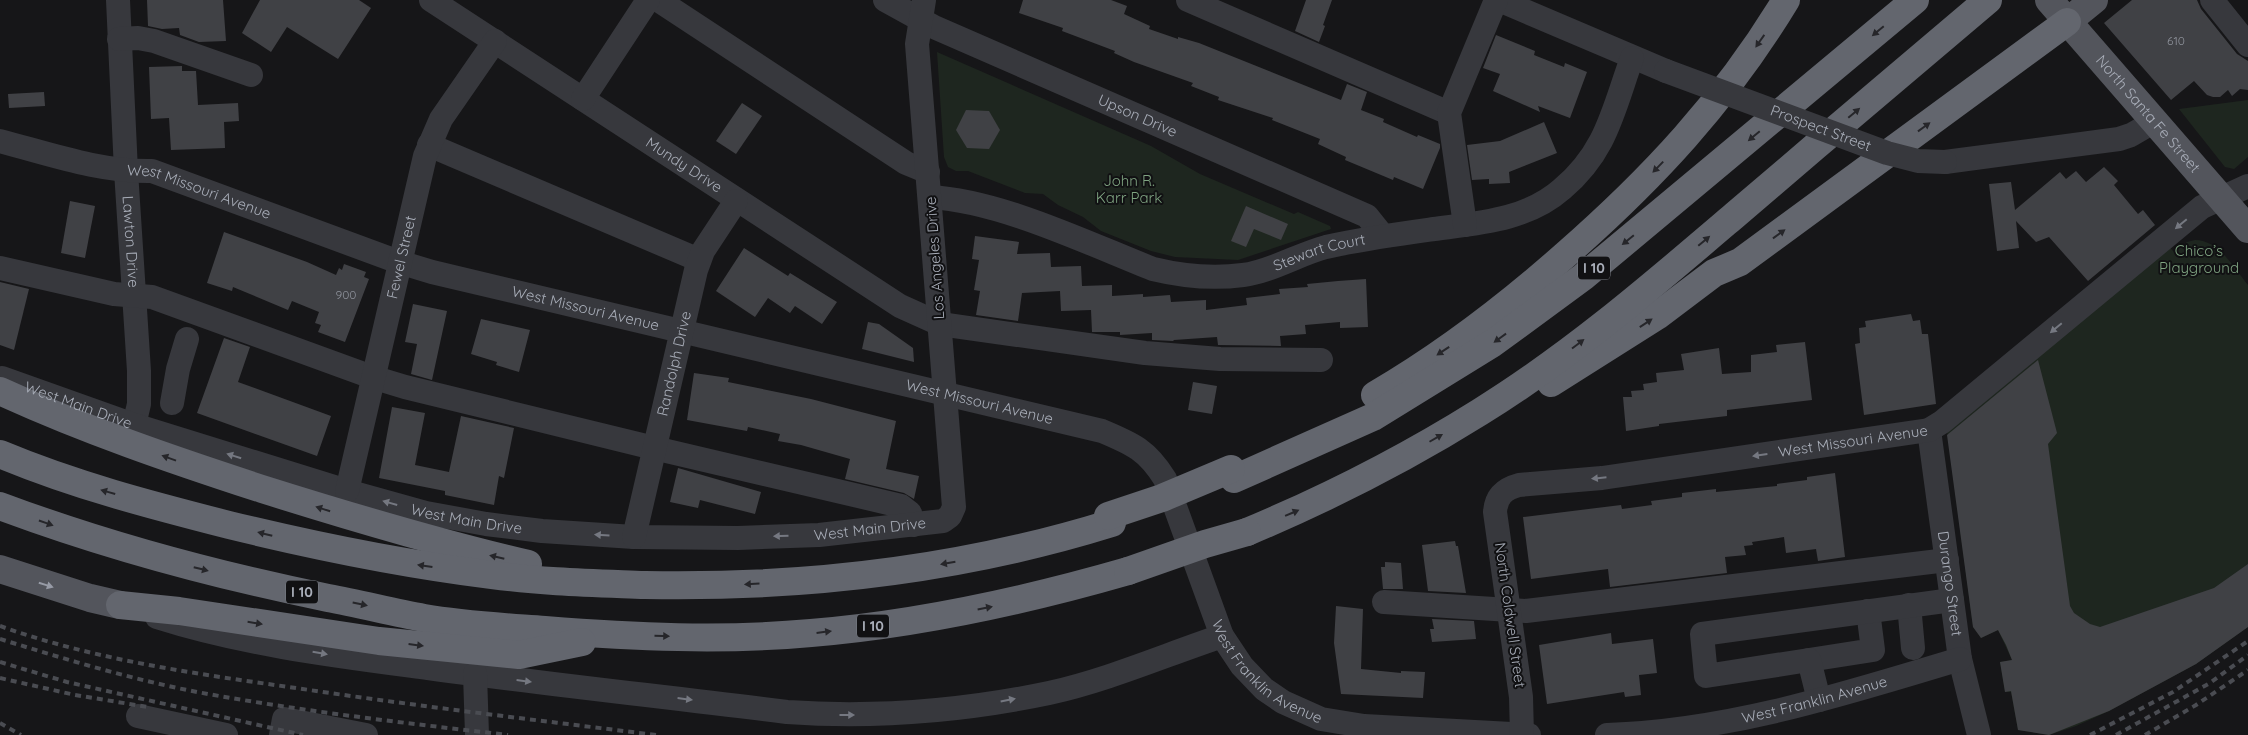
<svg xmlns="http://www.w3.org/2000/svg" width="2248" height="735" font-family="Quicksand,sans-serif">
	<rect width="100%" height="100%" fill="#161618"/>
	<g fill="#1e261f">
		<path d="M937,52L1151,146L1200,174L1294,214L1298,212L1330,226L1331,229L1238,260L1175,257L1151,251L1101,231L1083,217L1058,205L1043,194L1025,193L968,171H956L948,167L944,157Z"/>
		<path d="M2248,100V157L2234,169L2225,167L2179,109Z"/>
		<path d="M2195,240C2219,240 2234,268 2248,285V627L2196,664L2109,711L2076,726L2049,735L2018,730L2011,692H2005L2000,662L2012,660L1998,630L1981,638L1973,627L1947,430L2166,244L2174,252L2187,242Z"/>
	</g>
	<g fill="#404145">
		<path d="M147,0H223L226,41L199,42L180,35L179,28L162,29L148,26Z"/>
		<path d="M260,0H359L371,8L338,59L287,27L271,52L242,33Z"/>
		<path d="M1023,0H1111L1127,6L1124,14L1150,26L1149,29L1178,39V37L1199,43L1341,100L1347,84L1367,92L1361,110L1384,119L1383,122L1417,137L1418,135L1440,144V148L1423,189L1394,177L1393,180L1345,160L1346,157L1318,144L1320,139L1272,120L1273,118L1218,100L1219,97L1191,86L1193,83L1134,62L1114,53L1115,51L1062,31L1063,28L1019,13Z"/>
		<path d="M1306,0H1332L1323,25L1325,26L1319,42L1295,31Z"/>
		<path d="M2132,0H2197L2201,9L2237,54L2248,61V90L2240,89L2232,96L2228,90L2220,97H2213L2207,95L2194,81L2171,100L2104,23Z"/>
		<path d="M1496,35L1535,51L1534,55L1564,67L1565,63L1587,72L1570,118L1538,106L1540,112L1493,91L1500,74L1483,68Z"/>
		<path d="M182,66V71H196L198,105L238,103L239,121L224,122L225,148L171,150L169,118L151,119L149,67Z"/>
		<path d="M44,92L45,106L9,108L8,94Z"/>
		<path d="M742,103L762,116L736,154L716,141Z"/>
		<path d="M966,110L989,111L1000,130L989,149L967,148L956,130Z"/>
		<path d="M1544,122L1557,153L1509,172L1510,183L1489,184V179L1472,180L1467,145L1500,141Z"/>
		<path d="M2104,167L2118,181L2114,185L2138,214L2143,210L2155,225L2088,281L2049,237L2036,242L2016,221L2019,248L1997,251L1989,184L2011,182L2015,210L2060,172L2066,179L2076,171L2086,182Z"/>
		<path d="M70,201L95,206L85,258L61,253Z"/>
		<path d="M1246,206L1288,224L1281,240L1254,229L1246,247L1231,241Z"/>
		<path d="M224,232L307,262L336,275L339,268L342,270L344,264L366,272L364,277L369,279L345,342L318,332L321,325L315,323L319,312L292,301L288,310L233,287L232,291L207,283Z"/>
		<path d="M975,236L1019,242L1017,254L1050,253L1051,267L1081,266L1082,286L1112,285V296L1143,294V297L1170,295L1171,302L1206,300V310L1247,305L1246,298L1280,294L1279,289L1308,287L1307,284L1338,281L1366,279L1368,327L1340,328V322L1305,325L1306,334L1280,336L1281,346L1218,345L1217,337L1174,340L1173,341L1152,340V333L1120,335V332H1092L1091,310L1061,311L1060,291L1022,293L1018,321L976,315L980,291L974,290L979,260L972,259Z"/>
		<path d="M744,248L788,276L790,273L837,302L822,324L795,306L790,313L768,298L755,317L716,291Z"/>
		<path d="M0,282L29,289L14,350L0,345Z"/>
		<path d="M413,304L447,311L432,380L411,374L417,344L405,342Z"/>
		<path d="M1911,314L1913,321L1920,320L1922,334H1928L1936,404L1864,415L1855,344L1860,343L1859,328L1866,327L1865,321Z"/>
		<path d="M481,319L530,330L519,372L496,365L497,362L471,354Z"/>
		<path d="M868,322L879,324L913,348L914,362L862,349Z"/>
		<path d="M224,338L250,347L238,382L331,416L317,456L197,413Z"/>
		<path d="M1805,342L1812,400L1727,410V416L1659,424V426L1626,431L1623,397H1632L1631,391L1644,390L1643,384L1657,382L1656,373L1684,370L1681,354L1719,348L1722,374L1751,372V355L1777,352L1776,345Z"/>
		<path d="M2038,360L2057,433L2048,444L2070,606L2074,613L2090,624L2100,627L2214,588L2248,564V627L2196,664L2109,711L2049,735L2018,730L2011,691L2005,692L2000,662L2012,660L2006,645L1998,630L1981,638L1973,627L1947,435Z"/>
		<path d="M694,373L729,378L728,382L811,399L896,421L886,469L919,476L914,499L904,493L845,479L850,459L801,445L778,441L780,434L748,427L747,431L687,420Z"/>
		<path d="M1193,382L1217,386L1212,414L1188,410Z"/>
		<path d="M392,407L425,413L415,465L449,472L461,416L514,428L504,478L499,476L494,505L445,495V491L379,478Z"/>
		<path d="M678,468L761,492L755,514L700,500L698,508L670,502Z"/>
		<path d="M1835,473L1845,557L1818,561L1816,549L1786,553L1784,537L1752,542L1753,545L1744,546L1746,555L1725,557L1727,573L1610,587L1608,569L1531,579L1523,517L1621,505L1622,509L1652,505L1651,501L1682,497V493L1716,489V492L1777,486V484L1807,480V477Z"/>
		<path d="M1455,541L1456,546H1458L1466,593L1428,591L1422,545Z"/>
		<path d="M1385,562L1401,563L1403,589H1383L1381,567H1385Z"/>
		<path d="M1336,606L1363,609L1361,669L1401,673V671L1425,672L1423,698L1341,694L1334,643Z"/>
		<path d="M1432,619L1474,621L1476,639L1432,642L1430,629H1434Z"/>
		<path d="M1611,633L1612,644L1653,639L1657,673L1639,675L1641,695L1625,697L1624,692L1547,704L1539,645Z"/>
	</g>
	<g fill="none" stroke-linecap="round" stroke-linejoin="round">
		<g stroke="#37383d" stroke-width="24">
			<path id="s1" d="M118,0L126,171L139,371V404L134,425"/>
			<path id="s2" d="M431,0L900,306L940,324L1145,353L1220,359L1321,360"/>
			<path d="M658,0L906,163L928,172"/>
			<path id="s3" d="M885,0L934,27L1367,216L1383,236"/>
			<path d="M1188,0L1449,113"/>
			<path d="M1499,0L1666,71"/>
			<path d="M2212,0L2248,45"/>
			<path d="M119,39L138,38L154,41L251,75"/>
			<path d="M583,99L648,0"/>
			<path id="s4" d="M0,141C50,154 100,172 152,171L399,262L432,272L1102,431C1133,444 1147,450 1165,479L1222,636L1242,666L1264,689L1283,702L1321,719L1364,726L1529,735"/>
			<path d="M429,145L699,260"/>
			<path d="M1945,162L2119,139L2131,135L2155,121"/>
			<path id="s5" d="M930,197C1001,201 1087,243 1153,269C1182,276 1213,279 1243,275C1270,272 1299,254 1326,247C1361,239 1398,234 1434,229C1479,223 1527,220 1562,189C1607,151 1613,110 1632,58"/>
			<path d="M1465,225L1449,113L1496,0"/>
			<path d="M0,268L114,294L152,297L372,377L405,387L654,448L901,506L910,513L913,525"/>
			<path id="s6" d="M2,378L134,425L347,491L426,513L486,524L542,531L634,537L738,538L819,535L943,521L950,516L954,507L917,44L924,0"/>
			<path d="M172,403L178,369L187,339"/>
			<path id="s7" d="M1929,430L1960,659L1979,735"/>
			<path id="s8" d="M347,491L425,156L441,119L495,41"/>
			<path id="s9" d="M634,537L696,270L703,251L736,201"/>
			<path d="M1384,602L1526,611L1947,560"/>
			<path d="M1909,605L1913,648"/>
			<path d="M157,617C245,645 337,656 428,668C547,684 667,697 787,712C874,718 963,711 1049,693C1108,680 1165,655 1222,636"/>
			<path d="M1809,660L1873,650L1868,611"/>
			<path d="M475,674L477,735"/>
			<path d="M1819,700L1809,660L1706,676L1702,634L1952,600"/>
			<path d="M138,716L226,735"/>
			<path d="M281,735L284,719L366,735"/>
			<path id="s10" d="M1522,735L1521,697L1495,512C1496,496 1504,489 1519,485L1602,478L1929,430L1942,422L2202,207L2248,186"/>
			<path id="s11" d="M1607,735C1729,731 1844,694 1960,659"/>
		</g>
		<g stroke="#53555c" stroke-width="28">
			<path id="s12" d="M2049,0L2248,229"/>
			<path d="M2067,22L2094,0"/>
			<path d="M0,569L90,598L120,605"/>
		</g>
		<g stroke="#63666e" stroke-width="28">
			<path d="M1551,383L1657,316L1714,273L1740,262L2067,22"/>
			<path d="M0,391C85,430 173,460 262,489C351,517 438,543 528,564"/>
			<path d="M1375,395C1442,356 1505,308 1564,256C1652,179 1725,101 1786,0"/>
			<path d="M0,454C74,485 151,505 229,525C315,546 403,564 492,575C542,582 594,583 645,585C803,588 961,570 1112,523"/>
			<path d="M1234,479L1373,417L1493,343L1583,277L1915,0"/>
			<path d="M0,506C107,546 216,575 328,598C360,604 392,612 424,618C464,625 505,627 545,630C633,637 723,641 811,633C919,624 1024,601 1128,571"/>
			<path d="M1247,532C1328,498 1405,459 1480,412C1572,355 1653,285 1735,215C1819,143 1903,72 1988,0"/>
			<path d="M120,605L179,611L379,641L519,655L582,642"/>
		</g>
		<g stroke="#4a4c52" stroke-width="4" stroke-dasharray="6 5" stroke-linecap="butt">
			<path d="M0,626C95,660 197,674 296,688C416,706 536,720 656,735"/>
			<path d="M0,639C65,659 130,679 197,692C300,711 405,723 508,735"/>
			<path d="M0,662L67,682L303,735"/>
			<path d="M0,678L75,695L148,707"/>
			<path d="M0,723L21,735"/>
			<path d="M2090,735L2173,692L2248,641"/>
			<path d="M2116,735L2210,683L2248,655"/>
			<path d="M2145,735L2196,705L2248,670"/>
		</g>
		<path stroke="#37383d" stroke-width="24" id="s13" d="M1666,71L1887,153L1918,161L1945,162"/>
		<g stroke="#63666e" stroke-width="28">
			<path d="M1108,516L1162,498L1231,469"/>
			<path d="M1128,571L1205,544L1247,532"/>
		</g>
	</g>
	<defs><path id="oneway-solid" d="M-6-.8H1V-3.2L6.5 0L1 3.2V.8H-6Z" transform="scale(1.25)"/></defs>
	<g fill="#26262a">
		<use href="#oneway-solid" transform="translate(1878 31) rotate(140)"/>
		<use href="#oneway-solid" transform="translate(1760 41) rotate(125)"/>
		<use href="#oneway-solid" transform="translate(1854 113) rotate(-40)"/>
		<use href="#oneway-solid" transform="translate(1924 127) rotate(-36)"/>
		<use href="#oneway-solid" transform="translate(1754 136) rotate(140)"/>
		<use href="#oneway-solid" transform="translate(1658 167) rotate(134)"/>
		<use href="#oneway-solid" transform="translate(1779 234) rotate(-36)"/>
		<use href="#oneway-solid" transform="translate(1628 240) rotate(141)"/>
		<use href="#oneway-solid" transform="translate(1704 241) rotate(-40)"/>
		<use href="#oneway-solid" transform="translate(1646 323) rotate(-34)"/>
		<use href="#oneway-solid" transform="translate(1500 338) rotate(144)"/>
		<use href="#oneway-solid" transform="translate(1578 344) rotate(-37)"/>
		<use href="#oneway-solid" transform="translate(1443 351) rotate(146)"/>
		<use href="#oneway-solid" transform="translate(1436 438) rotate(-30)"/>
		<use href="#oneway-solid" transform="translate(169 458) rotate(-160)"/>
		<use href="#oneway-solid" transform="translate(108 492) rotate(-164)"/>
		<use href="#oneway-solid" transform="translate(323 509) rotate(-162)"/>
		<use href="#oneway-solid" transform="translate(1292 513) rotate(-23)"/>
		<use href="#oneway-solid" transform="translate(46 523) rotate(19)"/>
		<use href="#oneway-solid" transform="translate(265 534) rotate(-166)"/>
		<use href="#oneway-solid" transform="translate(497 557) rotate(-167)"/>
		<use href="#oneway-solid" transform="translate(948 563) rotate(170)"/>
		<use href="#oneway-solid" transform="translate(425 566) rotate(-172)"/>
		<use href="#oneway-solid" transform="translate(201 569) rotate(14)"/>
		<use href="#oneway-solid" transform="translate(752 584) rotate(177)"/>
		<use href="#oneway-solid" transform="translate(360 604) rotate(12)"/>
		<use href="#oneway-solid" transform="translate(985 608) rotate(-11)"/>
		<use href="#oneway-solid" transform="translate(255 623) rotate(9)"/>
		<use href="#oneway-solid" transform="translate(824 632) rotate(-7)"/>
		<use href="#oneway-solid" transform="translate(662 636) rotate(1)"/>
		<use href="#oneway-solid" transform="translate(416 645) rotate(7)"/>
	</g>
	<g fill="#757881">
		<use href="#oneway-solid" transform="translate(2181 224) rotate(140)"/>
		<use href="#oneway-solid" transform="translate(2056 328) rotate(140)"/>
		<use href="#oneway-solid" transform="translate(1760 455) rotate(172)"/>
		<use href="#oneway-solid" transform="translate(234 456) rotate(-163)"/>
		<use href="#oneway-solid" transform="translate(1599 478) rotate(174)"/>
		<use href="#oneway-solid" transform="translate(390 503) rotate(-164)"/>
		<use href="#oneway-solid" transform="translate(602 535) rotate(-176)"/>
		<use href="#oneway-solid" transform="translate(781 536) rotate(178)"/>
		<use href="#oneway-solid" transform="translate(320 653) rotate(10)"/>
		<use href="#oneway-solid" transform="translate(524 681) rotate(7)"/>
		<use href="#oneway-solid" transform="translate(685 699) rotate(7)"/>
		<use href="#oneway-solid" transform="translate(1008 700) rotate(-11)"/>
		<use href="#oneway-solid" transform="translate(847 715)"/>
	</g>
	<use fill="#979ba6" href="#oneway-solid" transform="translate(46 585) rotate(17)"/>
	<g text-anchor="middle" stroke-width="4" stroke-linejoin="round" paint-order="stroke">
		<g font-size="12" fill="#8e929b">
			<text x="2176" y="45">610</text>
			<text x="346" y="299">900</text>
		</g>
		<g fill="#111113" stroke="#7b7e86" stroke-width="1">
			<rect x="1578" y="256.5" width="32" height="23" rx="4"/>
			<rect x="286" y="580.5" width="32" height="23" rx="4"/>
			<rect x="857" y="614.5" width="32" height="23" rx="4"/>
		</g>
		<g font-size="14" font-weight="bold" fill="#a8adb8">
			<text x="1594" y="273">I 10</text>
			<text x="302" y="597">I 10</text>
			<text x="873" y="631">I 10</text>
		</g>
		<g font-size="15" fill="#a8adb8" stroke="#111113">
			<text dy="5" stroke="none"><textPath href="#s3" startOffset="278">Upson Drive</textPath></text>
			<text dy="5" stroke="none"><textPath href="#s12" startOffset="151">North Santa Fe Street</textPath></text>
			<text dy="5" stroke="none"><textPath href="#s13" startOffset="165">Prospect Street</textPath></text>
			<text dy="5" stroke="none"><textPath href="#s2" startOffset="302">Mundy Drive</textPath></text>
			<text dy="5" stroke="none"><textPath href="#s4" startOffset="206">West Missouri Avenue</textPath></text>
			<text dy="5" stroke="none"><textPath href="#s1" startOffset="242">Lawton Drive</textPath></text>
			<text dy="5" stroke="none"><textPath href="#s5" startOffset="406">Stewart Court</textPath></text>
			<text dy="5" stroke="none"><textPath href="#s8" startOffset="240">Fewel Street</textPath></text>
			<text transform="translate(935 258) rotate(-94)" y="5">Los Angeles Drive</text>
			<text dy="5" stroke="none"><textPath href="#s4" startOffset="611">West Missouri Avenue</textPath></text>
			<text dy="5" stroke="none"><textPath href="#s9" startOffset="178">Randolph Drive</textPath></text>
			<text dy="5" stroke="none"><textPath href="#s4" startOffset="1016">West Missouri Avenue</textPath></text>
			<text dy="5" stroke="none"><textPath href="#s6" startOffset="81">West Main Drive</textPath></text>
			<text dy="5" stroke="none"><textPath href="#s10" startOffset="601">West Missouri Avenue</textPath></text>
			<text dy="5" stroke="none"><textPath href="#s6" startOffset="486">West Main Drive</textPath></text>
			<text dy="5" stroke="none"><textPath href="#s6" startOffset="891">West Main Drive</textPath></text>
			<text dy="5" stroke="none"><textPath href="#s7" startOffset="155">Durango Street</textPath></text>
			<text transform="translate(1510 615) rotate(82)" y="5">North Coldwell Street</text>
			<text dy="5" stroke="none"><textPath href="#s4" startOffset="1448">West Franklin Avenue</textPath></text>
			<text dy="5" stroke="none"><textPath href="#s11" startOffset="211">West Franklin Avenue</textPath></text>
		</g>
		<g font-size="15" fill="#7fa381" stroke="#111113">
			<text x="1129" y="186">John R.<tspan x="1129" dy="17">Karr Park</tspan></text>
			<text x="2199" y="256">Chico’s<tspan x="2199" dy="17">Playground</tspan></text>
		</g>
	</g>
</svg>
